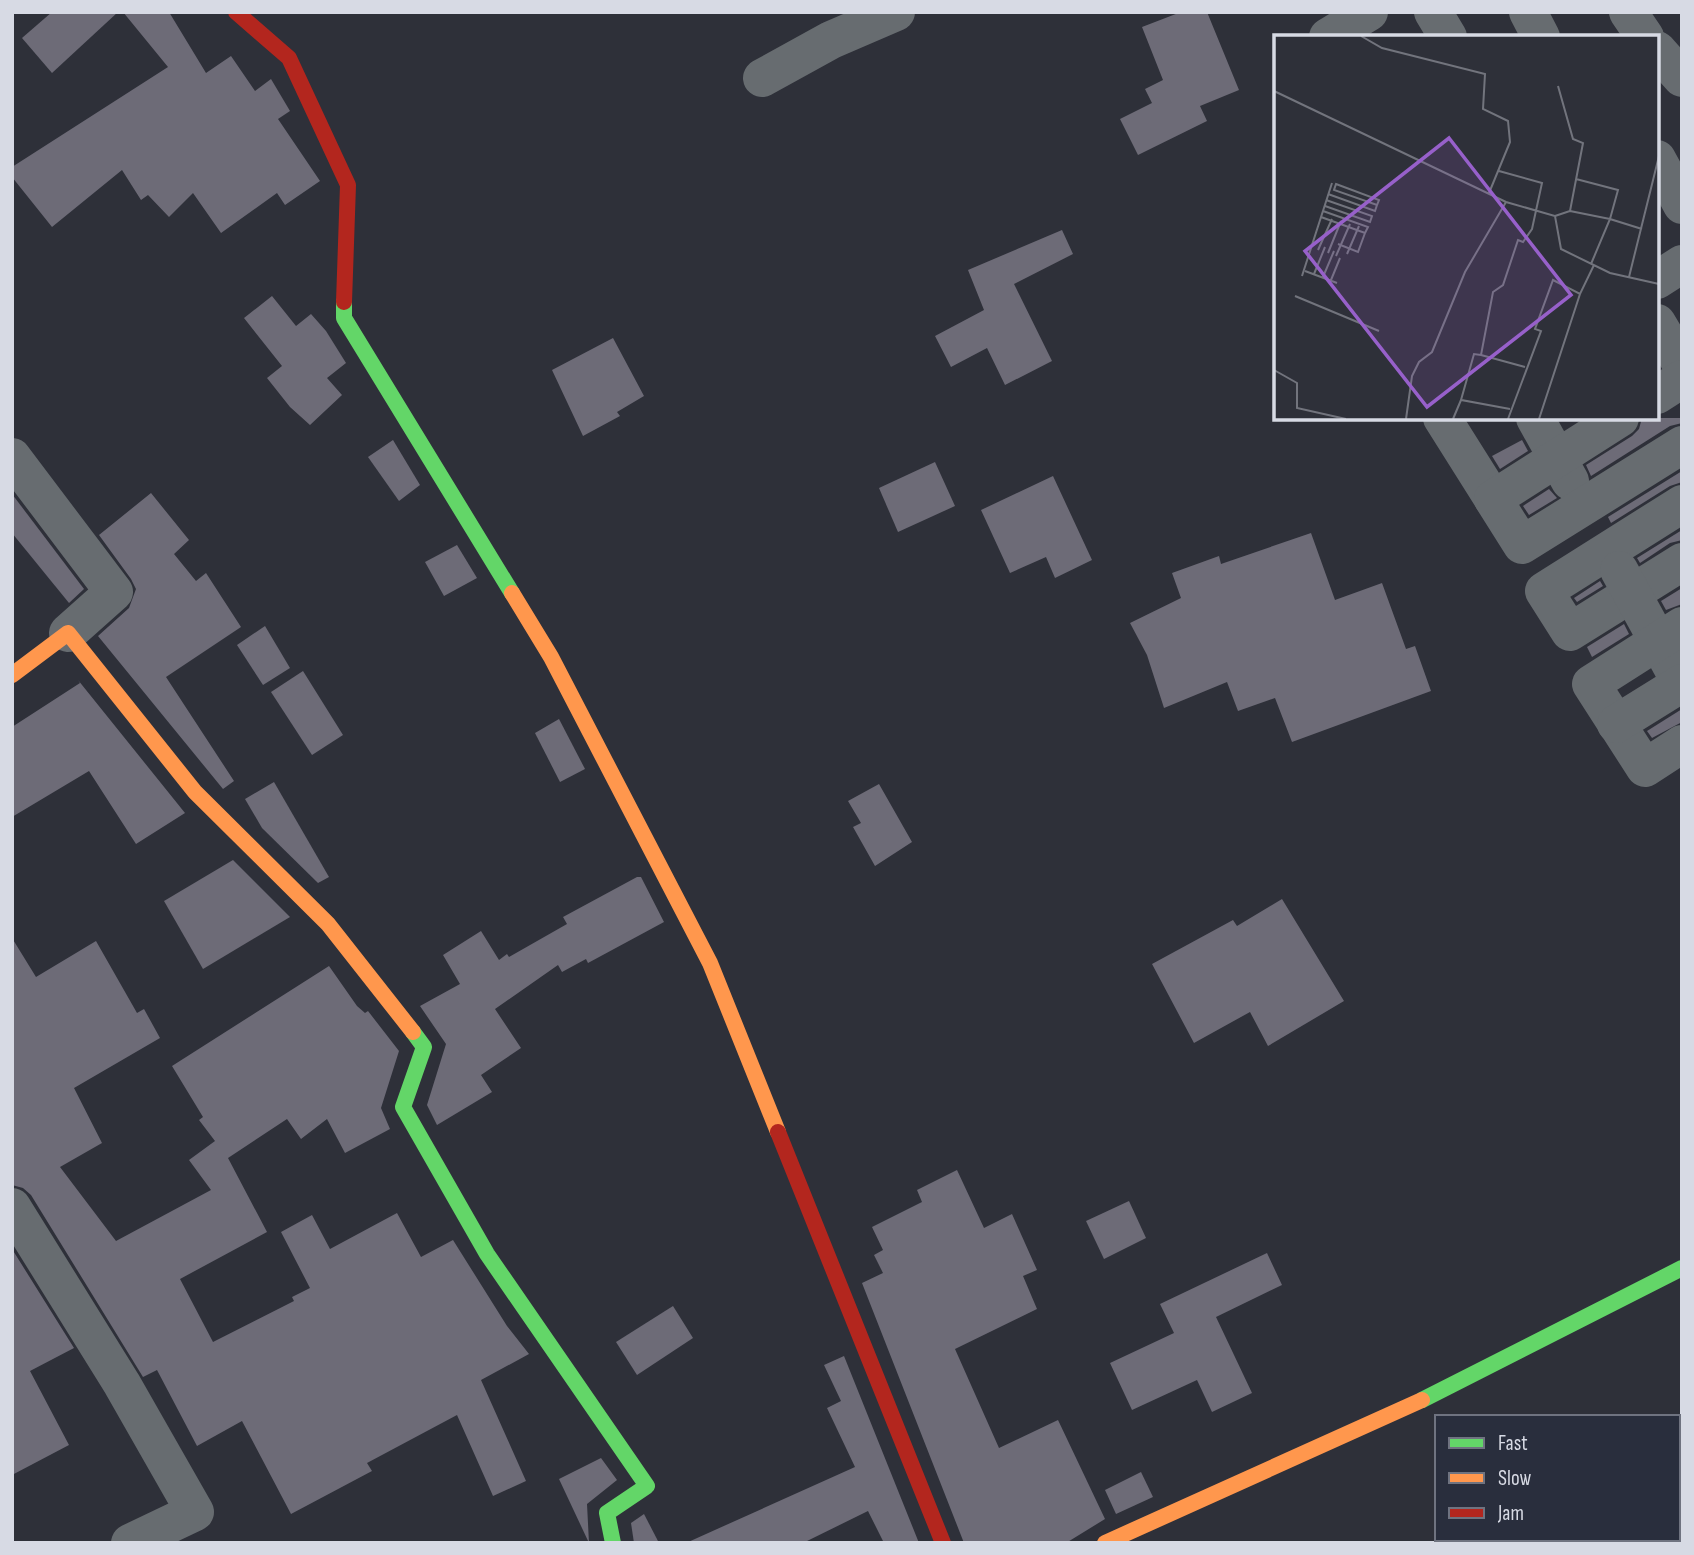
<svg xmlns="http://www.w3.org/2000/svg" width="1694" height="1555" font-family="'Sofia Sans Condensed',sans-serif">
	<rect width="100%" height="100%" fill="#2e3039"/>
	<g fill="#6d6b77">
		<path d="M52,12H118L52,73L22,38Z"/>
		<path d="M123,12H169L206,73L231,56L255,91L271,79L290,111L278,119L320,181L285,205L277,193L221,233L193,193L169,217L148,195L141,200L122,170L52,227L12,177V167L168,67Z"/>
		<path d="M1181,12H1207L1239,90L1200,106L1207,121L1138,155L1120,119L1152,103L1145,89L1163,80L1142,27Z"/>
		<path d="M1062,230L1073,254L1014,284L1052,361L1005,385L987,348L951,367L935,336L984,310L968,270Z"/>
		<path d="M272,296L296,326L311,314L326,331L346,363L327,378L342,395L310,425L290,407L267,378L282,366L244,318Z"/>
		<path d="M613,338L644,396L617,412L620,416L583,436L552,370Z"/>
		<path d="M1642,418H1682V423L1670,426L1591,476L1586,465L1632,436L1639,429Z"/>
		<path d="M393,440L420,485L399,501L368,457Z"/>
		<path d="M1522,440L1528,451L1500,469L1492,456Z"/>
		<path d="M935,462L955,506L898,532L879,488Z"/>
		<path d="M1682,471V482L1670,486L1611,523L1608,517Z"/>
		<path d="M1053,476L1092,560L1055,578L1046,557L1010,573L981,510Z"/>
		<path d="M1549,489L1557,498L1529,515L1523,506Z"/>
		<path d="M151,493L189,540L174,554L196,581L206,573L241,627L166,677L234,781L223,789L98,636L129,608L136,589L131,579L99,535Z"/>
		<path d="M12,494L84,589L69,603L12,533Z"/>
		<path d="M1682,530V540L1670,543L1640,563L1637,558Z"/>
		<path d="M1311,533L1335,600L1382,583L1406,649L1415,646L1431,691L1292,742L1275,698L1238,711L1227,682L1164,708L1147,655L1130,623L1181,598L1172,573L1219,556L1221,564Z"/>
		<path d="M457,545L477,578L444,596L425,562Z"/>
		<path d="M1600,581L1603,586L1577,602L1574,598Z"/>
		<path d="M1682,588V604L1666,610L1661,601Z"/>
		<path d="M1624,624L1629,634L1592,657L1587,647Z"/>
		<path d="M265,626L290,668L263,685L237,645Z"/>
		<path d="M303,671L343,735L312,755L271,692Z"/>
		<path d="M78,680L185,813L136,844L89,771L12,817V727L80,683Z"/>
		<path d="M1682,709V722L1652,738L1647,731Z"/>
		<path d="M559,719L585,769L560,782L535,733Z"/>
		<path d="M274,782L329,877L318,883L262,828L245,799Z"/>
		<path d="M879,784L912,842L875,866L853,827L861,823L848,801Z"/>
		<path d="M233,860L290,917L203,969L164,901Z"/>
		<path d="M637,877H641L664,922L588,963L586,959L562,972L558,965L495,1009L521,1048L481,1075L492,1092L437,1125L427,1105L446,1044L420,1006L460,984L443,955L481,931L499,960L507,954L509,957L567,924L563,917Z"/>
		<path d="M1282,899L1344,1001L1268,1046L1250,1012L1194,1043L1152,964L1233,920L1237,926Z"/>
		<path d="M12,938L36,977L96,941L137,1013L144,1009L160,1038L74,1088L102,1143L60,1167L116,1241L211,1190L189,1160L215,1141L199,1120L203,1117L172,1066L329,966L357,1006L365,1013L368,1011L399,1051L381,1108L390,1129L345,1153L327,1119L301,1139L287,1119L228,1158L267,1232L180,1279L213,1342L294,1301L292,1297L310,1288L281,1232L312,1215L330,1249L397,1213L421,1257L453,1240L507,1326L529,1354L481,1380L526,1481L493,1496L457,1415L367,1463L372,1471L291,1514L242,1421L197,1446L157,1370L143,1377L31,1195L23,1188L12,1185Z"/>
		<path d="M957,1170L984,1228L1012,1214L1037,1270L1023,1276L1037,1309L955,1349L999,1448L1058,1420L1105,1519L1066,1543H964L862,1283L883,1273L874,1255L883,1250L872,1227L922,1202L917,1190Z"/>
		<path d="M1129,1201L1146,1238L1104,1259L1086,1221Z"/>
		<path d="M12,1249L74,1348L30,1371L69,1445L12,1475Z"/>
		<path d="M1267,1253L1282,1285L1216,1317L1252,1393L1212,1412L1197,1380L1132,1410L1110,1363L1174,1333L1160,1304Z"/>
		<path d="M673,1306L693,1338L637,1375L616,1342Z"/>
		<path d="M844,1356L919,1543H884L868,1511L803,1543H686L855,1467L827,1408L841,1401L824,1365Z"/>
		<path d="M601,1458L617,1480L587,1504L589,1543L559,1479Z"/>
		<path d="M1141,1472L1153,1497L1116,1514L1105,1490Z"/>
		<path d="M644,1514L659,1543H634L631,1523Z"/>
	</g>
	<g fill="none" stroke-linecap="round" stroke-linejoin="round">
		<g stroke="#676c70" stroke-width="38">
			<path d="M1433,12L1448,37"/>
			<path d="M1528,12L1541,37"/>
			<path d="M1628,12L1645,37"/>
			<path d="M1328,37L1369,12"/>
			<path d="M1657,50L1682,78"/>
			<path d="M762,78L831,40L896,12"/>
			<path d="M1657,159L1682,205"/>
			<path d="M1657,280L1682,264"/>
			<path d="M1657,323L1682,365"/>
			<path d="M1657,395L1682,379"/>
			<path d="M1442,418L1493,499"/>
			<path d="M1535,418L1570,481"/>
			<path d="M1620,418L1493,499L1522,545L1682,445"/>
			<path d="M12,457L114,592L68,633"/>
			<path d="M1682,504L1544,591L1570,632L1682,562"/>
			<path d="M1619,570L1682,685"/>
			<path d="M1682,626L1591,684L1645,768L1682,744"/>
			<path d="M1616,724L1682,683"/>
			<path d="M12,1207L122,1384L195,1512L130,1543"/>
		</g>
		<g stroke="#63d668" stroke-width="16">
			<path d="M344,302V318L512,593"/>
			<path d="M413,1032L424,1047L403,1107L487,1254L647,1486L607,1513L613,1543"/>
			<path d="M1422,1400L1682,1268"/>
		</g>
		<g stroke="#ff974d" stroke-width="16">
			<path d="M512,593L551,657L710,963L778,1132"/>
			<path d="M12,675L68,633L195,792L328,924L413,1032"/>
			<path d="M1105,1543L1422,1400"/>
		</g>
		<g stroke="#b3261e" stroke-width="16">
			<path d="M236,12L289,58L348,185L344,302"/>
			<path d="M778,1132L943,1543"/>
		</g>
	</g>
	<g transform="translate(1274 35)">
		<rect width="385" height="385" fill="#2e3039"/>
		<path fill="none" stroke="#72747d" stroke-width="2" d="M87,1L108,13L211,39L209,74L234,86L236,107L215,158M0,56L232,167L281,181L287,214L336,238L385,249M225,136L268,148L258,194L249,207L244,205L229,250L219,257L207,320L251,332M302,144L344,155L336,184L368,194M62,149L105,165L103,170L60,155ZM54,159L101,176L103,170M51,171L96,187L98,181L52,165M296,176L336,184L317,229M281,181L296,176L309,108L299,104L284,51M47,182L91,198L94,192L49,176M64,209L84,217L91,198M44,215L58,184M54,218L67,186M73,219L85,191M62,221L76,189M31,236L63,248M40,239L51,212M28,241L58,148M49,242L60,216M355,242L385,121M57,245L66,223M21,261L105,296M0,335L23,348V373L72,384M187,365L200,319L207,320M132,384L138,341L145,327L158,317L191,237L232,167M179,384L187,365L236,374M234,384L267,296L261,294L279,245L306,259L320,230M265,384L306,259"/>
		<path fill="#9760ca" fill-opacity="0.15" stroke="#9760ca" stroke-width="3.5" d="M175,103L297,260L153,372L31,216Z"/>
		<rect width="385" height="385" fill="none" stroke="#d7dae4" stroke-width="3.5"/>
	</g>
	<rect width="1694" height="1555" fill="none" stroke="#d7dae4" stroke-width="28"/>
	<rect x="1435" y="1415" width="245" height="126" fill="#292e3d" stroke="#6f7380" stroke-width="2"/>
	<rect x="1449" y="1438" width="35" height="10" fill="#63d668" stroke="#6f7380" stroke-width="2"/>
	<text x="1498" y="1450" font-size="21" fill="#d7dae4">Fast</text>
	<rect x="1449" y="1473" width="35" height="10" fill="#ff974d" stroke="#6f7380" stroke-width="2"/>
	<text x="1498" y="1485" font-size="21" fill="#d7dae4">Slow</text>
	<rect x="1449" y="1508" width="35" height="10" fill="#b3261e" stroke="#6f7380" stroke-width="2"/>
	<text x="1498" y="1520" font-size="21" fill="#d7dae4">Jam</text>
</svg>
